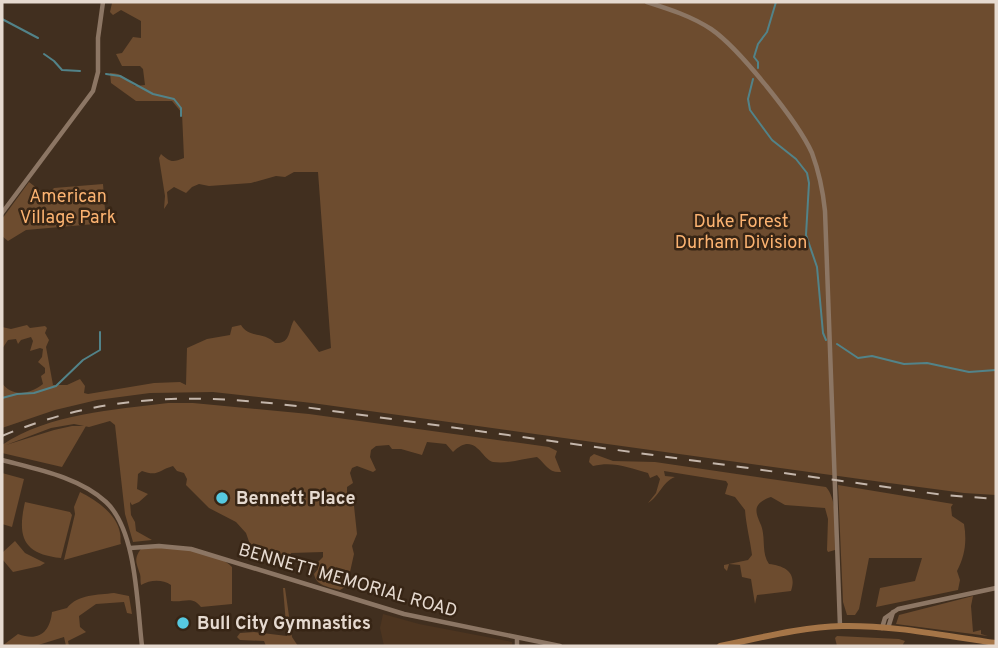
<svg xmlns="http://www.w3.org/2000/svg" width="998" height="648" font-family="Overpass,sans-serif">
	<rect width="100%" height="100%" fill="#412f1f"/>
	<path fill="#4d3520" d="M383,614L419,624L512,642V646H384L380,628Z"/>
	<g fill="#6d4c2f">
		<path d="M108,2H996V495L964,493L889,483L312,403L213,392L150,393L97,400L55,410L2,428V383C12,397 29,395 43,384L41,376L45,373V368L38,362L42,357L43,349L40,348L30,351L33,341L31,337L21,340L18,344L16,339L8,340L2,349V327L11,329L27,325L30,328L45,326L47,328L45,333L49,340L46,347L53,385H67L80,379L85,386L84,393L88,394L154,383L180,382L186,385L187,348L207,339L230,335L232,327L241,325C248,338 266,332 275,343C291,344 288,331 294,320L319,352L331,348L318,172H294L285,177L276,176L251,183L209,186L199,184L192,187L186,193L174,187L167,192L168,203L164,209L165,196L159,158L161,154C170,162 172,163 184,158L182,113L172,101H136L111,83L110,73C123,73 125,79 135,86L145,85L143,69L140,66H122L116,54L122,53L133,37L141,38V21L121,10L113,15L110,12L112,3Z"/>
		<path d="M29,182L47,196L54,188L103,184L106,223L26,230L8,241L2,236V219Z"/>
		<path d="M168,403H193L309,414L549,447L557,451L555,457L561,472C548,473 546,464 537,457C521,459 509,464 493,462C482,460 475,430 453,452L446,444L427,442L422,455L401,449H392L389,445L376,446L371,450L370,457L376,470L373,472L357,466L352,468L350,473L353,483L347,487V495L354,506L357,534L352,546L354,554L350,572L345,587L340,590C329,587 316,586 314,574L318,569V562L323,557V552L291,553L287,562L282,566L269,556L261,560L253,553L246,533L236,522L209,508L186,485L187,479L184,473L177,471L173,466C159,470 158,477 142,471L138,474L137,489L148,494L139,502L132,505L130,502L131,515L135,522L136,531L152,540L133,542L125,514L115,425L110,421L89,427L74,424L51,428L6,445L54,430L72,426H86L62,467L2,453V445C50,413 113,410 168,403Z"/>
		<path d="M594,454L613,461L655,462L826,487C839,502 834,531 835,550L828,552L827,550L828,519L825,508L785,505L771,497C765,499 759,502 757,507C755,513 759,520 761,525C766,538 761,553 769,564C786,566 797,573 791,591L757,595L755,604L751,579L742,577L740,565L729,564L727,571L724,568V565L748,560L752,555C750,539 746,525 745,510L735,497L725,494L728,484L726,481L664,471L665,476L675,477C662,482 659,497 648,503L656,493L660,479L657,475L650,478L648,473C629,468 614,461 593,466L589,462L590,457Z"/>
		<path d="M2,473L24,479L12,527L2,524Z"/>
		<path d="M838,485L953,504L951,507L952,516L964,524C967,541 965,556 957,571L960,580L958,590L876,607L880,588L915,581L922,558H869L859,609L855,615H847L843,602Z"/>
		<path d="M80,492C96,500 117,514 120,533C121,537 120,541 121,544L64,560L75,514L74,507Z"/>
		<path d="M25,502L70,512L72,515L61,558C23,554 17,537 25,502Z"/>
		<path d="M15,541L25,553L45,563L40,566L13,572L3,560V552Z"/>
		<path d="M166,546C186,550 218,552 232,567V604L201,607C192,595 184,603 171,601V585C162,579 150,580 141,585C140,581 141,578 140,574C137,564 133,559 141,549Z"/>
		<path d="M283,588H285L292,637L298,646H266L264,641L240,640L237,637L240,633L254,632L287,636Z"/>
		<path d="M114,593L129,596L132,614L127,613L124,602L96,604L79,616L80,627L86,632L68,641L69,646H66L64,637L35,646H2L18,634C39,642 50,632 52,612L67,608C78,594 98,595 114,593Z"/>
		<path d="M973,596L971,606L973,632L981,630V634L988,636L896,624L899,615Z"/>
		<path d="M837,636L899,639L905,641L902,646H837L835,638Z"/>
	</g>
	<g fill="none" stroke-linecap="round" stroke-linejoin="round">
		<g stroke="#528389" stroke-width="2">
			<path d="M2,19L38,38"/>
			<path d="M44,54L54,61L62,70L80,71"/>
			<path d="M758,68V62L754,57L758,44L767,32L776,2"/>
			<path d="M106,74L120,76L153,94L174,99L181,108V116"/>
			<path d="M753,79L748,99L750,110L772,140L796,159L807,173L809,183L806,235L817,267L823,333L826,340"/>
			<path d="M837,344L858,358L872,356L904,364L927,363L969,372L996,370"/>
			<path d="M2,398L17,394L34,393L56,386L83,360L100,350V332"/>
		</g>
		<g stroke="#8c7664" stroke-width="4.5">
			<path d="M647,2C669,9 691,16 711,29C739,48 798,122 812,153C819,172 823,191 825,211L840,626"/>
			<path d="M2,213L93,91L98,72V38L103,2"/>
			<path d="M2,460C36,469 79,477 106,502C137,531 137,606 142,646"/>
			<path d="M130,548L159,546L191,549L404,614L560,646"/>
			<path d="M882,628L885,618L898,609L996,588"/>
			<path d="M888,628L893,612"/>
			<path d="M517,638V646"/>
		</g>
		<path stroke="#a57547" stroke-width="6" d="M720,646C760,638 801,627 842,626C893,625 945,636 996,643"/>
		<path stroke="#c4b6ab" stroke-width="2" stroke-dasharray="12 12" stroke-linecap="butt" d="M2,436C104,393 195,393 304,407L944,495L996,499"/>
	</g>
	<g fill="#56c9e0" stroke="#372515" stroke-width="2.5">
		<circle cx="222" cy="498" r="7"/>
		<circle cx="183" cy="623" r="7"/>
	</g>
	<g text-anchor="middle" stroke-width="5" stroke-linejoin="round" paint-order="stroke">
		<g font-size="18" fill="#fcb371" stroke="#372515">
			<text x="68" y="202">American<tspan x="68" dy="21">Village Park</tspan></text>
			<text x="741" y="227">Duke Forest<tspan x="741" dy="21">Durham Division</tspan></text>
		</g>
		<g font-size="18" font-weight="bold" fill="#e6dad0" stroke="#372515" text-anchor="start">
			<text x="236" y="504">Bennett Place</text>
			<text x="197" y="629">Bull City Gymnastics</text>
		</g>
		<g font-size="18" fill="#e6dad0" stroke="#372515">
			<text transform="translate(348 580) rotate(16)" y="6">BENNETT MEMORIAL ROAD</text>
		</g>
	</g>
	<rect width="998" height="648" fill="none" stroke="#e6dad0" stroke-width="7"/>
</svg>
